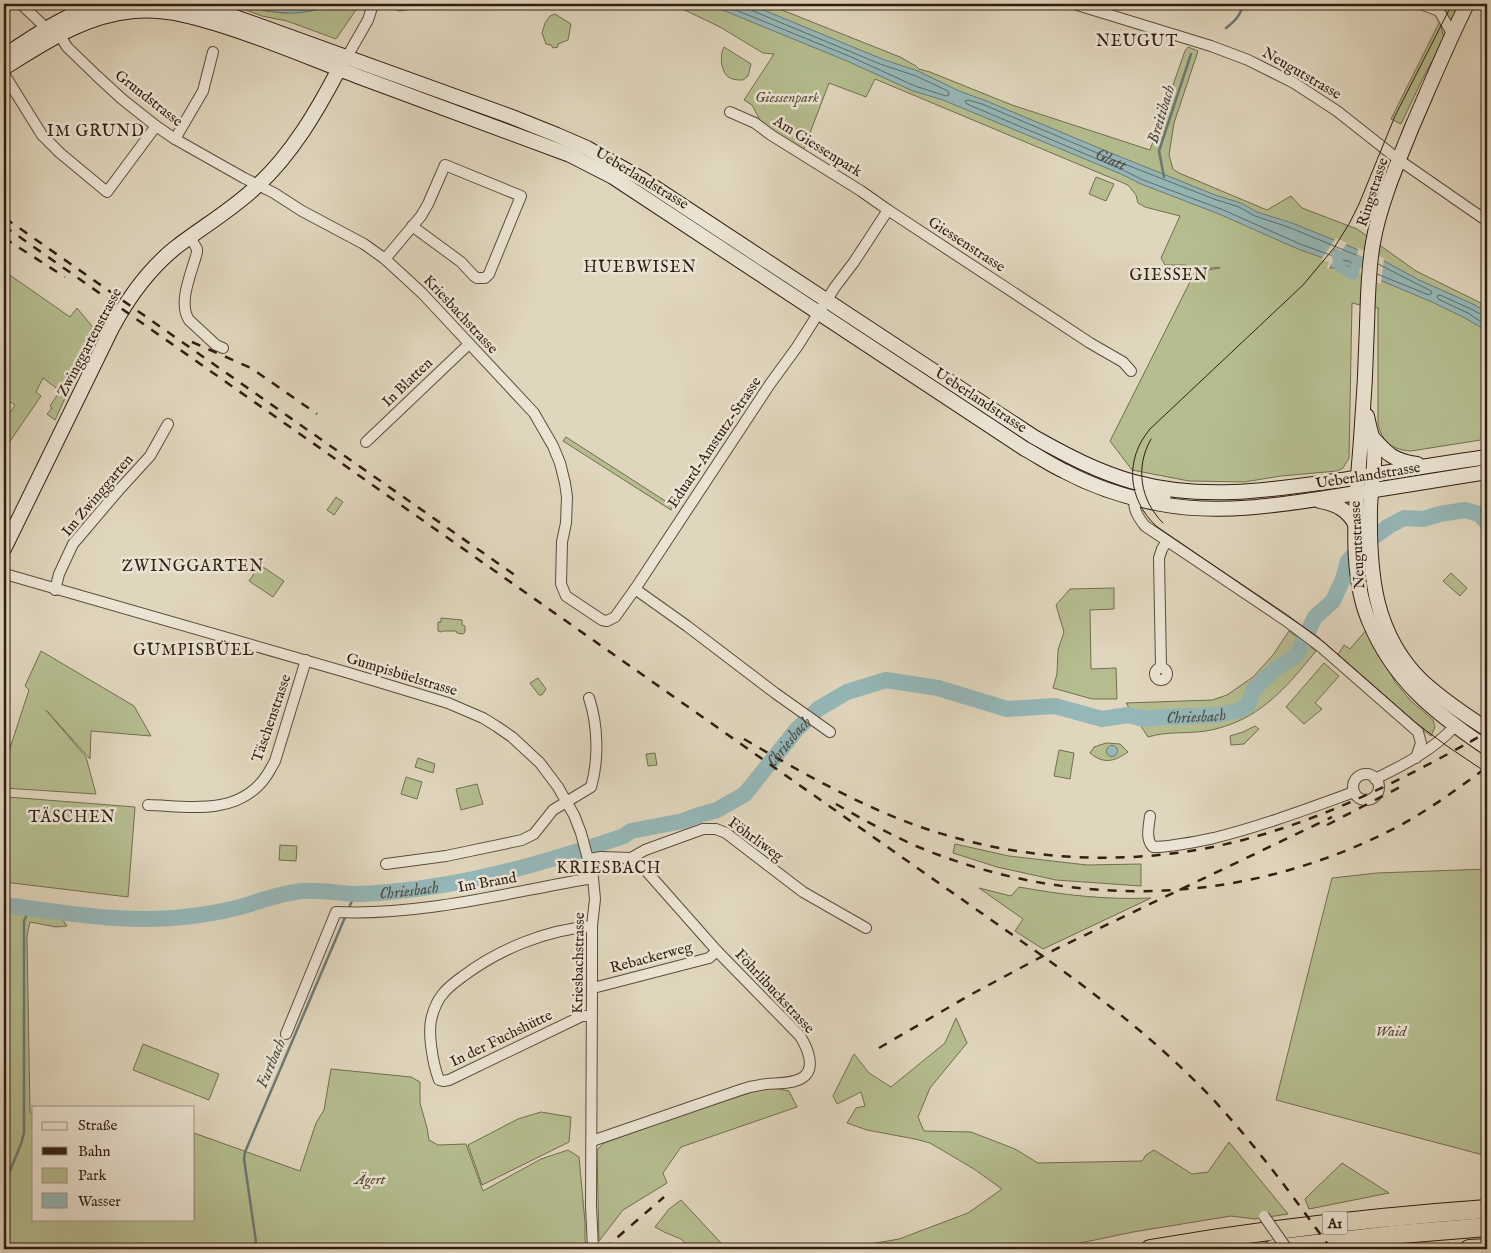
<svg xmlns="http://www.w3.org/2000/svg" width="1491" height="1253" font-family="'IM FELL English',serif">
	<rect width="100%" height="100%" fill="#e0d6bd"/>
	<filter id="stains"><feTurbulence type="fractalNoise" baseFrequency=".004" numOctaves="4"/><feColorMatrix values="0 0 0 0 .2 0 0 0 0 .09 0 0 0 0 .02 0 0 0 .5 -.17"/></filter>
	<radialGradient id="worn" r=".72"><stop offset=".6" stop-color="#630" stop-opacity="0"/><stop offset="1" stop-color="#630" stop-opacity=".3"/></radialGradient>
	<g fill="#b5bd8f" stroke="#736d50">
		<path d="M230,4H242L266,11L284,13L310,11L332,4H360L336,39L287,21L262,16Z"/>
		<path d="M381,4H516L437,5L399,11Z"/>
		<path d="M549,4H632L629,8Z"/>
		<path d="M672,4H767L900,57L916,66L919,69L930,72L1012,105L1150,150L1185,51L1188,47L1198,51L1174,123L1169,155L1173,169L1179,173L1267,210L1291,196L1302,208L1357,229L1416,271L1487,306V439L1411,451C1393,450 1382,442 1378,424V309L1379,308L1368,307L1352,303L1349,458L1343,468L1337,471L1281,476L1244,482L1189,481L1132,470L1110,441L1195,272L1220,268L1218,267L1196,271L1185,265H1165L1161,258L1180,216L1145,207L1138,203L1136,195L1128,185L875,79L866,97L829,83L803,151L763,126L752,105L744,100L774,54L763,53L720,27Z"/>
		<path d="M1449,4H1462L1452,22L1445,11Z"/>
		<path d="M555,14L571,24L568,40L558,44V47L553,48L551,45L546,44L542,33L545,23L550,16Z"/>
		<path d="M1440,21L1444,39L1421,82L1401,124L1391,119Z"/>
		<path d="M724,47L751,64L748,76L743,80C740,80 734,80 730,78C721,74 719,55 724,47Z"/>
		<path d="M1096,177L1114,184L1106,201L1089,194Z"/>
		<path d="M4,271L70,317L77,308L96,331L55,420L47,414L52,408L50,406L60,391L43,378L36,392L41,396L4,450V413L8,416L15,405L6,399L9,394L4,391Z"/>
		<path d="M566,437L673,506L671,510L563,441Z"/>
		<path d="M336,497L343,502L334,515L327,510Z"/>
		<path d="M260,565L284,581L273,597L249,581Z"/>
		<path d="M1451,573L1467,588L1460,596L1443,581Z"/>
		<path d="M1114,588V609L1090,610L1091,669L1116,668L1117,699H1092L1053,688L1057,674L1058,650L1064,632L1056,605L1070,589Z"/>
		<path d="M441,618L462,620V625L465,626V632L463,634L457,633L456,631H443L441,632L438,631V622H441Z"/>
		<path d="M1367,629L1395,682L1411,701L1433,720L1435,727L1431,736L1403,715L1337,656L1344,645L1350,649Z"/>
		<path d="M1289,631L1316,651C1285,689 1258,722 1206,731C1186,734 1168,731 1148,737L1126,703L1212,700L1227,695L1253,677L1273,655Z"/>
		<path d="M41,651L134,706L151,736L91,731L90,759L46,710L86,757L96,794L4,788V742L10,743V748L29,690L25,686Z"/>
		<path d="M1324,663L1339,676L1315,703L1322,709L1304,724L1286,707Z"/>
		<path d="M538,678L546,689L542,695H539L530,683Z"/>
		<path d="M1255,726L1259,729L1244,744L1231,745L1230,736L1243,732Z"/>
		<path d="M1106,743L1120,744L1128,752C1115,761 1104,765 1090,753L1094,747Z"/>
		<path d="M1059,750L1074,753L1070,779L1054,776Z"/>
		<path d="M655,753L657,765L648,766L646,754Z"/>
		<path d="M418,758L435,764L433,773L415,767Z"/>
		<path d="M406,777L422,782L417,799L401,794Z"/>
		<path d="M477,784L483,804L461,810L456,789Z"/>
		<path d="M8,797L135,807L128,897L4,882V848Z"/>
		<path d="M955,844L1009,856L1087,865L1141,864V886L1056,880L997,867L953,853Z"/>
		<path d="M280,845L297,846L296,861L279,860Z"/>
		<path d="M1487,869V1156L1276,1100L1332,878L1377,873Z"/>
		<path d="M1019,887C1063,895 1106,900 1151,898L1043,949L1015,931L1023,919L979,888L1011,896Z"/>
		<path d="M4,909L62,919L67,926L56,927L30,922L27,936L30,1113L34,1114V1219H194V1133L300,1171L316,1123L324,1110L331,1069L411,1077L420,1082V1103L427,1128L429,1140L438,1145L466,1144L483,1191L541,1159L568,1150L579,1157L585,1222V1240L587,1249H4Z"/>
		<path d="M956,1018L967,1043L930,1088L918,1117L924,1131L971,1132L1015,1149L1038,1163L1142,1161L1146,1155L1154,1150L1192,1174L1208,1172L1229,1142L1288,1214L1255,1219L1231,1216L1133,1232L1052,1249H842L899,1239L968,1213L1002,1189L974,1169L930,1143L915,1139L867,1130L847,1123L856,1108L865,1106L861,1092L837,1104L833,1096L854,1054L869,1073L891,1087L945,1043Z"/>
		<path d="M143,1044L219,1074L209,1100L133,1070Z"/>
		<path d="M768,1087L789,1091L797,1107L681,1147L663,1173L667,1183L623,1210L599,1241L597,1150L604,1143L670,1119Z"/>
		<path d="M541,1112L571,1117L569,1142L482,1185L468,1145L518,1119Z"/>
		<path d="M1342,1163L1389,1193L1309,1209L1305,1199Z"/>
		<path d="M681,1200L722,1244L731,1249H691L681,1239L664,1232L655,1227L669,1209Z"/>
	</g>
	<g fill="#95b7b8" stroke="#6d7975">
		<path d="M242,4H332C299,18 275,14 242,4Z"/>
		<path d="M708,4H749L882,59L918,71L959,91L984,100L1111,153L1215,195L1241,203L1257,212L1292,223L1356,249L1386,262L1419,280L1475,305L1487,313V331L1465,318L1432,302L1382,281L1361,271L1352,269L1348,266L1342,265L1337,268H1330L1332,261L1298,249L1219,214L1141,184L1121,174L943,100L913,91L847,61Z"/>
		<circle cx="1112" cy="751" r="5.5"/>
	</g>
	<g fill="#e0d6bd">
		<path d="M1336,238L1347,243L1328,269L1327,267L1329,262L1321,260Z"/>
		<path d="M1358,248L1384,258L1381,284L1360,273H1356Z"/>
	</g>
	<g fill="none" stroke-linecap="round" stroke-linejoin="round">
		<g stroke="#636a64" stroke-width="1">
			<path d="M259,4C278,10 298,10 318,4"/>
			<path d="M721,4L849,56L915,86L946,96L949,95L948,91L916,76L880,64L753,11L750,8L749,4"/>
			<path id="s1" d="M1362,266L1354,265L1349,261L1338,260L1333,256L1300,244L1221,209L1143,180L1123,170L967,104L965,101L968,100L982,104L1109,158L1214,199L1239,207L1255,216L1291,228L1363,258"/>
			<path d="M1377,274L1429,295L1432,293L1431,291L1378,264"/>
			<path d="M1487,317L1484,316L1473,310L1440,295L1437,296L1438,299L1468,313L1487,326"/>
		</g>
		<g stroke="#6d7975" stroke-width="2.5">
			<path d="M1226,28C1235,21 1241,15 1243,4"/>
			<path d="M1164,177L1159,151L1191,54"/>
			<path d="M348,910L355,894"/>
			<path d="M4,1185L21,1144L24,1133V921L30,908"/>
			<path d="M257,1249L244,1159L245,1152L346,915"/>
		</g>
		<path stroke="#95b7b8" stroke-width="10" d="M1336,253L1340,268L1353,275L1358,260"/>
		<path stroke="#95b7b8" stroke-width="16" id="s2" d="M4,905C63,912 124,924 184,917C202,915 220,912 236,908C258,902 280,893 302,891C320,890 338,893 355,894C366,894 378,893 389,892C470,885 547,862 624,836L631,831L683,821L696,816L717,810L745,794L797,729L818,709L847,692L886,680L938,688L1007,709L1055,706L1102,719L1128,715L1143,719L1167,717L1217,715L1236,711L1248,705L1254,689L1275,669L1296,656L1315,617L1333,601L1343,579L1348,561L1365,543L1389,526L1404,518L1423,519L1440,514L1465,510L1479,514L1487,523"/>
		<g stroke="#5d4b3c" stroke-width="12">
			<g id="street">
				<path d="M21,4L46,28"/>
				<path d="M1074,4L1211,46L1248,60L1294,83L1337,111L1399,160L1487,221"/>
				<path d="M1421,4L1439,11L1453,35"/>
				<path d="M59,34L67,47L97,76L122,99L156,126L175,139L244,178L274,193L302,211L364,244L385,259L422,293L534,413L553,446L560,463L565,483L567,497L566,523L562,542L561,584L566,596L602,620L607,621L615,617L635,589L770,384L797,347L835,287L854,262L888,210L1090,343L1123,362L1131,371"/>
				<path d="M344,62L368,20L373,4"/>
				<path d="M4,74L42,135L60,153L107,192L156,126"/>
				<path d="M730,112L755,123L771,135L861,191L888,210"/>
				<path d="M175,139L203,91L213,52"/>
				<path d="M190,237L197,249V252C193,270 177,302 189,320L216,345L223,348"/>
				<path d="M385,259L421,216L428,204L445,165L521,196L489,274L485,278H477L474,276L461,262L412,226"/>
				<path d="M366,442L469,344"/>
				<path d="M1166,495L1151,493L1136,495C1131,507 1138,517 1145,526L1285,620L1321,647L1418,732L1421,743L1416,758"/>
				<path d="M5,574L349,673L448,703L483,718L496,726L512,737L540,763L558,787L574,815L581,833L593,878L595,899L592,926V987L591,1206L593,1249"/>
				<path d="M635,589L687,626L775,693L830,732"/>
				<path d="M55,590L59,574L73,544L118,491L150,456L168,424"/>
				<path d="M1161,667L1159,558L1162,549L1167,541"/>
				<circle cx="1161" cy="674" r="6"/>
				<circle cx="1366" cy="787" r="13"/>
				<path d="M1375,779C1404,765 1433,750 1455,726"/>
				<path d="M148,805C185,806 229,815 258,786C266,779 270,770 275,761L306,660"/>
				<path d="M1150,816C1149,826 1145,839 1153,847C1173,847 1194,842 1214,838C1262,826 1307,809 1354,792"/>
				<path d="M589,859L601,857L631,858L645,850L703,829H716L726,833L803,892L866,928"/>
				<path d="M386,864L446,856L522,840L534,834L553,810L591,787C599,760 598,725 589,698"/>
				<path d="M592,987H597L709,958L717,951"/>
				<path d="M591,1016H582L449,1080L443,1081L439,1080C433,1064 427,1032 432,1016C434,1009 437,1001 442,995C447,988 455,982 462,977C499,949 546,930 592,926"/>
				<path d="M286,1034L336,912C422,916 509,892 593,878"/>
				<path d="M592,1141L740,1090C749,1087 758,1085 767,1084C778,1083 792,1084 802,1078C817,1069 807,1047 800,1036L717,951L641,865L631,858"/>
			</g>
		</g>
		<g stroke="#311d11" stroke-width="16">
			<g id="secondary">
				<path d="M192,4L238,18L512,117L557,135L587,148L642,179L1034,437C1066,455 1098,472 1134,482C1204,501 1271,490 1341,480C1390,472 1438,464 1487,457"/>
				<path d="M1467,4C1447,44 1430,86 1412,127C1398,162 1379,206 1373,243C1368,270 1368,298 1367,325C1366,363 1364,401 1361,439C1357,495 1347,569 1369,621C1394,681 1435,713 1487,748"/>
				<path d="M4,56C35,35 65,15 100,4"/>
				<path d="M4,68C44,43 85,15 134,11C167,8 198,18 230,28C273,42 315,60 357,76C428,103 499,128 570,155L613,177L1025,449C1038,456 1051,465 1064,471C1094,487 1128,498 1161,504C1225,516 1292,503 1356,493C1400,486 1444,479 1487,472"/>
				<path d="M1367,416C1369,426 1372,436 1374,446C1376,467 1370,489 1370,510C1369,574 1374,635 1423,682C1443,700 1465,715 1487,729"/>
				<path d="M1372,437C1387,454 1394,461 1417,464"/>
				<path d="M1320,501C1336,504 1349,510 1356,526"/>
				<path d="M4,549L112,328C128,298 148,270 175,248C202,227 232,210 257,186C292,154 317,111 339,69"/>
			</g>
		</g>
		<g stroke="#311d11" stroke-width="20">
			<g id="highway">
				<path d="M1150,1249C1262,1230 1374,1217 1487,1209"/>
				<path d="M1273,1249L1401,1234L1487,1227"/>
				<path d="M1469,1249L1487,1248"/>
			</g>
		</g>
		<use href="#street" stroke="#ebe4d4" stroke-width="10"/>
		<use href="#secondary" stroke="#ebe4d4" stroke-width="14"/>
		<use href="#highway" stroke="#e0d6bd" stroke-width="18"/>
		<g stroke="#311d11" stroke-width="1">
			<path d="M1452,4L1395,116L1359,204L1349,224L1334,248L1303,285L1150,429C1124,460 1128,499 1156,526L1318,637L1416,723L1447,746L1487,773"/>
			<path d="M1151,439C1135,467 1140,500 1163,523"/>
		</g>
		<g stroke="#311d11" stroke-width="2.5" stroke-dasharray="9 9" stroke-linecap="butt">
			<path d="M5,218L519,578"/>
			<path d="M4,226L1034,950C1096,994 1156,1040 1209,1095C1254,1143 1293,1196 1331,1249"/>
			<path d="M4,238L65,277"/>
			<path d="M192,342L251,368L317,414"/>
			<path d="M744,739C799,771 855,803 915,825C1018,862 1132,868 1239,841C1322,820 1400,781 1475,739"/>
			<path d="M1470,742L1487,732"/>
			<path d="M836,804C862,819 889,834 916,846C1074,912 1247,906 1399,826C1430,809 1459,788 1487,767"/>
			<path d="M1327,825L1402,786"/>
			<path d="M879,1048L970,995L1056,949L1332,817"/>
			<path d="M604,1249L664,1197"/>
		</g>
		<g stroke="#5d4b3c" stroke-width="12" stroke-linecap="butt">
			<path id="street-bridge" d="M1264,1216L1287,1249"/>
		</g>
		<use href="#street-bridge" stroke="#ebe4d4" stroke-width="10"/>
	</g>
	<g text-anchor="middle" stroke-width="5" stroke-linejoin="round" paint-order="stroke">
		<rect fill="#ebe4d4" stroke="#69594c" stroke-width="1" x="1322.5" y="1211.5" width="25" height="23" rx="4"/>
		<g font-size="14" font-weight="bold" fill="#311d11">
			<text x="1335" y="1228">A1</text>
		</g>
		<g font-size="15" fill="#311d11" stroke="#ebe4d4">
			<text transform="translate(1302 73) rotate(30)" y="5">Neugutstrasse</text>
			<text transform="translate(149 98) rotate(38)" y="5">Grundstrasse</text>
			<text transform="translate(818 146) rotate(32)" y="5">Am Giessenpark</text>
			<text transform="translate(642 178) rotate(31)" y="5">Ueberlandstrasse</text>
			<text transform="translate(1372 192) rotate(-72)" y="5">Ringstrasse</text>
			<text transform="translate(967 244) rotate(33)" y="5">Giessenstrasse</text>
			<text transform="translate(461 314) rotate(47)" y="5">Kriesbachstrasse</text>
			<text transform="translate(89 342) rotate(-62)" y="5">Zwinggartenstrasse</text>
			<text transform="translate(407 382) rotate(-44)" y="5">In Blatten</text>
			<text transform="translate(981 400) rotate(33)" y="5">Ueberlandstrasse</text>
			<text transform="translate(714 442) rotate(-56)" y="5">Eduard-Amstutz-Strasse</text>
			<text transform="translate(1368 475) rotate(-9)" y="5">Ueberlandstrasse</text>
			<text transform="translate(97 495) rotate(-50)" y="5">Im Zwinggarten</text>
			<text transform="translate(1357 545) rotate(-93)" y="5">Neugutstrasse</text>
			<text transform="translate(402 674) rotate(17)" y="5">Gumpisbüelstrasse</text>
			<text transform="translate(271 718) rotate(-71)" y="5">Täschenstrasse</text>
			<text transform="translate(756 839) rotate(36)" y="5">Föhrliweg</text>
			<text transform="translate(487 882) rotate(-10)" y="5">Im Brand</text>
			<text transform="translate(651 957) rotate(-15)" y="5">Rebackerweg</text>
			<text transform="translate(578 963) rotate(-89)" y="5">Kriesbachstrasse</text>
			<text transform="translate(775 991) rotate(47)" y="5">Föhrlibuckstrasse</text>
			<text transform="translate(501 1038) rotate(-26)" y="5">In der Fuchshütte</text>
		</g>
		<g font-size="15" font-style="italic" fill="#594d37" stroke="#ebe4d4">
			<text x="787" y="102">Giessenpark</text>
			<text x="1391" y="1036">Waid</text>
			<text x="370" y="1184">Ägert</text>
		</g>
		<g font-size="16" letter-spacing="1" fill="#311d11" stroke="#ebe4d4">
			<text x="1137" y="46">NEUGUT</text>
			<text x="96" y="136">IM GRUND</text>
			<text x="640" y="272">HUEBWISEN</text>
			<text x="1169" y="280">GIESSEN</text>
			<text x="193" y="571">ZWINGGARTEN</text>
			<text x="194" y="655">GUMPISBÜEL</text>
			<text x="72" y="822">TÄSCHEN</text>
			<text x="609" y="873">KRIESBACH</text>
		</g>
		<g font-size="16" font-style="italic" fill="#4f4b43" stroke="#ebe4d4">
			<text transform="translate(1160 114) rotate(-73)" y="6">Breitibach</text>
			<text dy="6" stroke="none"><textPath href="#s1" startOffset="590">Glatt</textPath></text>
			<text dy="6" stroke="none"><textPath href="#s2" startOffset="1264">Chriesbach</textPath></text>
			<text dy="6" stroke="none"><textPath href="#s2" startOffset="829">Chriesbach</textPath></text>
			<text dy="6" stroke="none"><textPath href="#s2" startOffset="409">Chriesbach</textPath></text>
			<text transform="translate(270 1063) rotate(-67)" y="6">Furtbach</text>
		</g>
	</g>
	<rect width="1491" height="1253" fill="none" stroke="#e0d6bd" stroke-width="20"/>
	<rect x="5" y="5" width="1481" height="1243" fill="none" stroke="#311d11" stroke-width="2.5"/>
	<rect x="10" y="10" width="1471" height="1233" fill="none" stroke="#311d11"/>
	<rect x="32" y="1106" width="162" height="115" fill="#ebe4d4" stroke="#a19486"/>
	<rect x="42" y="1122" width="25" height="8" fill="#ebe4d4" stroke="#a19486"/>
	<text x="78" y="1130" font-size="15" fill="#311d11">Straße</text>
	<rect x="42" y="1147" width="25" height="8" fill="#311d11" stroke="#a19486"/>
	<text x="78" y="1156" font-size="15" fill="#311d11">Bahn</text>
	<rect x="42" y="1168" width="25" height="15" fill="#b5bd8f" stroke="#a19486"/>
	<text x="78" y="1180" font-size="15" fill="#311d11">Park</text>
	<rect x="42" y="1193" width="25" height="15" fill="#95b7b8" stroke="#a19486"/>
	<text x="78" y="1206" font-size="15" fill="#311d11">Wasser</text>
	<rect width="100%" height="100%" filter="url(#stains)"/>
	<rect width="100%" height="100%" fill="url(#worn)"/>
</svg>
